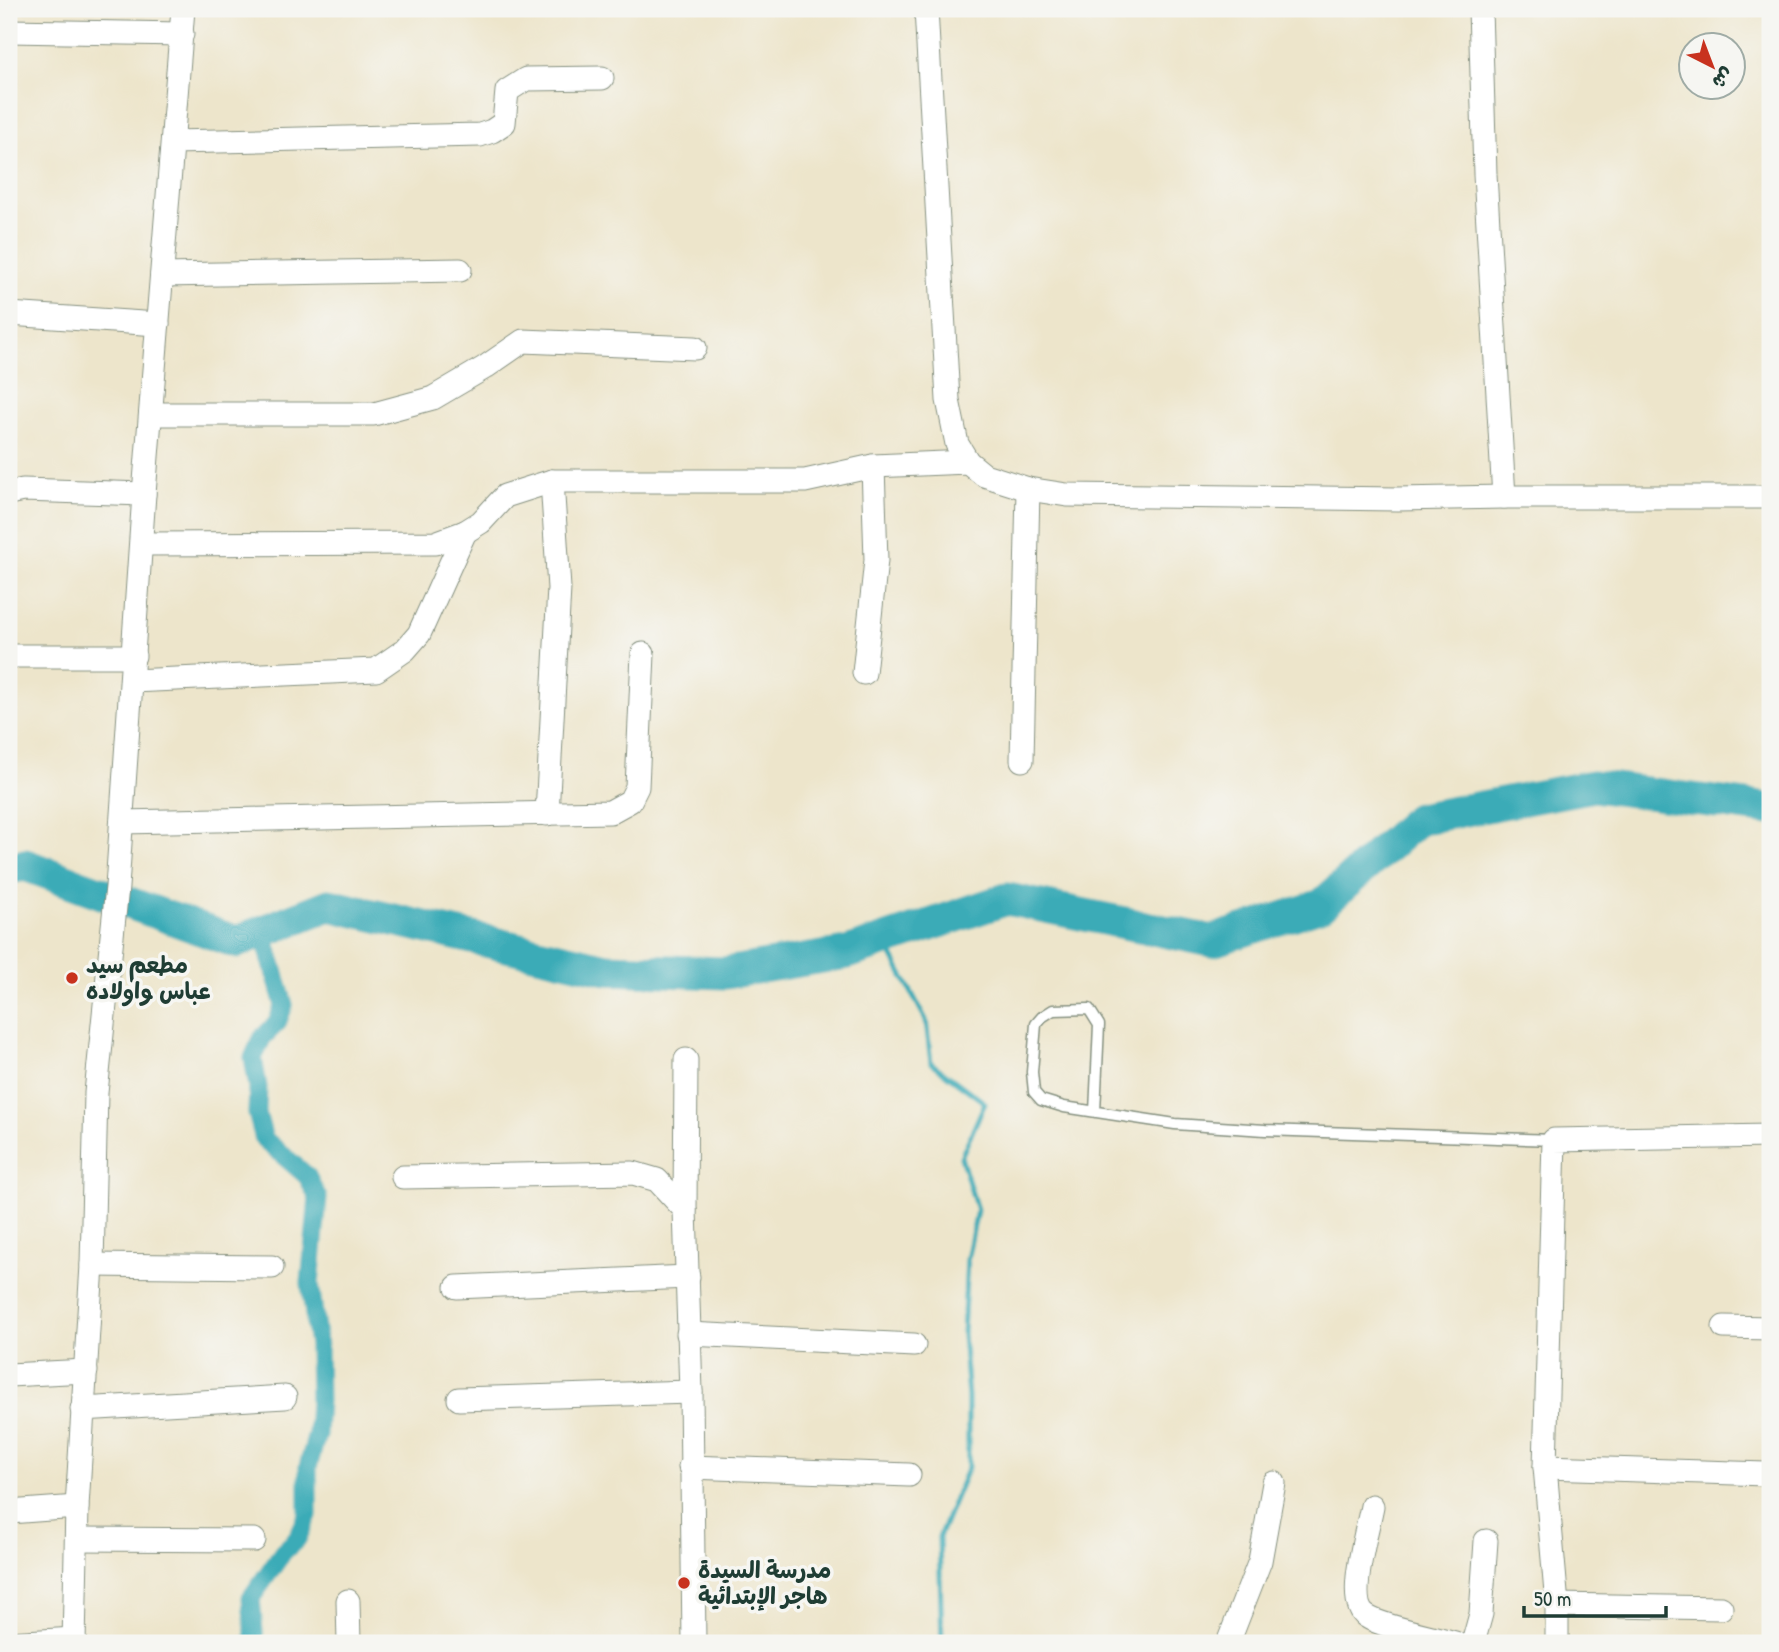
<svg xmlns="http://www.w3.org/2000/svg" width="1779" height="1652" font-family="'Patrick Hand','Playpen Sans Arabic',sans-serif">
	<rect width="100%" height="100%" fill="#f6f6f2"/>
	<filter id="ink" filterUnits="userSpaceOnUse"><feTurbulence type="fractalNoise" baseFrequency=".0143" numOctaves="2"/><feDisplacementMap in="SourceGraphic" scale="14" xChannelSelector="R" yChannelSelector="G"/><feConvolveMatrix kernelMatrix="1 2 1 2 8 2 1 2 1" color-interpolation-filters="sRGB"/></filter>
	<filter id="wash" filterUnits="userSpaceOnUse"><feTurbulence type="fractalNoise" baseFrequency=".00686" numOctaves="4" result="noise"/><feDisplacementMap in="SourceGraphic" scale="28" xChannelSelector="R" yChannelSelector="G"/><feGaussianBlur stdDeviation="1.57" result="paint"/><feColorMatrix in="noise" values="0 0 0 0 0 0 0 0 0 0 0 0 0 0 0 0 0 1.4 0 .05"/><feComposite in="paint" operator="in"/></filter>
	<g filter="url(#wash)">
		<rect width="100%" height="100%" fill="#ede5cb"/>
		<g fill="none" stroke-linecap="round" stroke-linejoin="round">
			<path stroke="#3babb7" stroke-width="5" d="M884,940L926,1020L931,1063L985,1103L961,1157L977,1210L967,1260L963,1334L968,1397V1467L939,1537L942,1643"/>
			<path stroke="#3babb7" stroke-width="19" d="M255,1643L251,1598L283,1552L297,1539L308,1515V1467L317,1434L319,1401L318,1345L310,1283L318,1198L307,1176L264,1139L257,1113L258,1087L253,1058L262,1038L277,1023L284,1005L263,932"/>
			<path stroke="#3babb7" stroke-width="33" d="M9,868L25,865L236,942L329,905L607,969L725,973L847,953L1007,899L1212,941L1322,905L1418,819L1593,786L1770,809"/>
		</g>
	</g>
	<g filter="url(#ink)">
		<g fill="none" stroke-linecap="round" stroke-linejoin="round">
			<g stroke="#869180" stroke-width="13">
				<path id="lane" d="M1095,1112L1099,1025L1089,1009L1053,1010L1042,1017L1036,1024L1032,1072L1034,1092L1041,1100L1064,1107L1175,1124L1265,1130L1554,1140"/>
			</g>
			<g stroke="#869180" stroke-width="25">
				<g id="street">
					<path d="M926,9L948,400L957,444L968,462L984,475L1028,489L1067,495L1398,499L1504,497"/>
					<path d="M1480,9L1485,174L1504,497H1770"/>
					<path d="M9,31L182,34"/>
					<path d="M173,142L480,135L492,131L504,123L507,91L526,79L602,78"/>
					<path d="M162,275L460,270"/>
					<path d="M9,314L158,324"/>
					<path d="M151,414H374L433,398L484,368L523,341L695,348"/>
					<path d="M9,493L23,490L144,494"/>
					<path d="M142,544L435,543L465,532L481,522L505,496L552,481H805L873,466L968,462"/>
					<path d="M9,656H134"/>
					<path d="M864,673L876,560L873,466"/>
					<path d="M132,681L376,670L405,650L419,634L465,532"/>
					<path d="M1022,760L1028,489"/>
					<path d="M547,814L559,588L552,481"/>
					<path d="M122,822L610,812L630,801L637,787L643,654"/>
					<path d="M686,1060L685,1210L691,1392L694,1643"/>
					<path d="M403,1177L633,1173L657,1180L685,1210"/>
					<path d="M92,1265L272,1267"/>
					<path d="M457,1287L688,1277"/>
					<path d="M1724,1327L1770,1328"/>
					<path d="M688,1334L914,1345"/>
					<path d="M9,1375L86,1371"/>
					<path d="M459,1399L691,1392"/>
					<path d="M82,1409L285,1397"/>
					<path d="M690,1467L909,1475"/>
					<path d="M1545,1467L1766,1474"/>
					<path d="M1372,1506C1368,1529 1345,1602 1366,1616C1382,1627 1435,1637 1455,1643"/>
					<path d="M9,1512L77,1507"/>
					<path d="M77,1539L254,1540"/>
					<path d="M348,1601L349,1643"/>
					<path d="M1557,1605L1721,1608"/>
					<path d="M9,1643L74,1639"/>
					<path d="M74,1643L77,1507L92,1265L96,1093L117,887L144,494L183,9"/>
					<path d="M1228,1643L1260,1561L1274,1483"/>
					<path d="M1473,1643L1481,1614L1486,1541"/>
					<path d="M1557,1643V1605L1545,1467L1554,1140L1770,1136"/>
				</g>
			</g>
			<use href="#lane" stroke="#fff" stroke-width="10"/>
			<use href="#street" stroke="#fff" stroke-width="23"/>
		</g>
	</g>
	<g fill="#c8321e" stroke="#f6f6f2" stroke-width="2.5">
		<circle cx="72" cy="978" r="7"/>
		<circle cx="684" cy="1583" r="7"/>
	</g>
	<g text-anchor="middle" stroke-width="7" stroke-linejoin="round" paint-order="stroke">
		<g font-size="23" font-weight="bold" fill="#1f3d34" stroke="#f6f6f2" text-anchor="start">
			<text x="86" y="973">مطعم سيد<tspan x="86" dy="26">عباس واولاده</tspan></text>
			<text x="698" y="1578">مدرسة السيدة<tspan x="698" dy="26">هاجر الإبتدائية</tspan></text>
		</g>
	</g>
	<rect width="1779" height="1652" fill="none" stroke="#f6f6f2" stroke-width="35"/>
	<g transform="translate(1712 66) rotate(138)"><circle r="33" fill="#f6f6f2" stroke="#a0aca6" stroke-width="2"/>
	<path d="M0-5L12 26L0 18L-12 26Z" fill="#c8321e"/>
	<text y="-10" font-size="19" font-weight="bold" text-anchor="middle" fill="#1f3d34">ش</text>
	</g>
	<path d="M1524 1606v10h142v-10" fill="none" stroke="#1f3d34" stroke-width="3.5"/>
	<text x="1534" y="1606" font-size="21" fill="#1f3d34" stroke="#f6f6f2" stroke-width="5" paint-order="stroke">50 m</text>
</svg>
